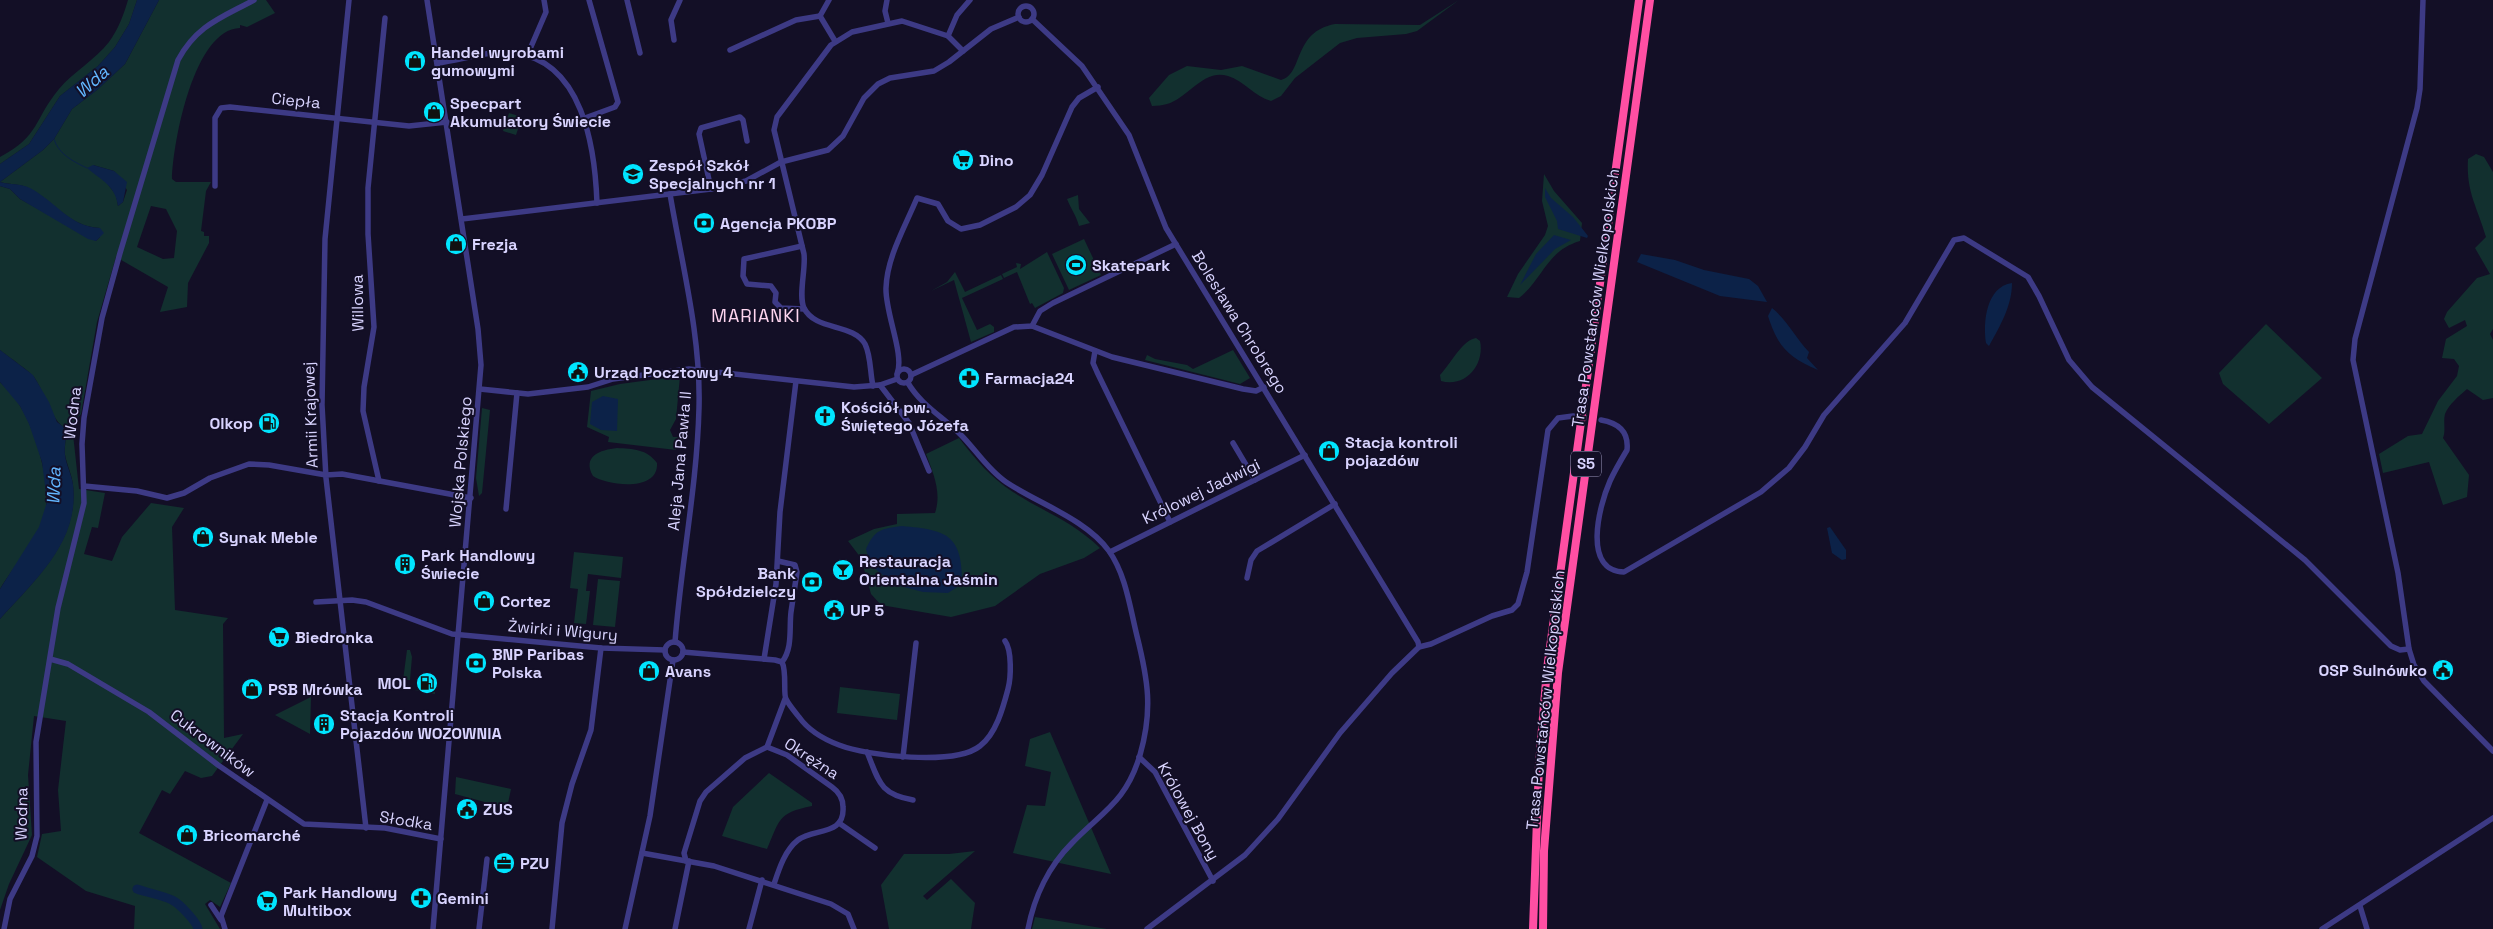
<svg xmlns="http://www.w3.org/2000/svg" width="2493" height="929" font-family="'Space Grotesk',sans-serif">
	<rect width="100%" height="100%" fill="#130f26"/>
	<g fill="#12302f" fill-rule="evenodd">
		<path d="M128,0H137L129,24L115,47L98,66L60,96L29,144L0,164V157C40,136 34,119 59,89C73,72 95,60 109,42C118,30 124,14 128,0Z"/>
		<path d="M159,0H266L275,13L247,27L240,25V28C194,29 173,142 172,179L176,182H211L206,191L201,231L204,232V236H209V243L188,283L187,307L160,312L168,287L116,257L97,322L81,414L72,425L79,489L105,493L98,528L92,527L84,554L112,561L122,537L151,503L184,508L172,527L175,610L228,618L223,624L224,738L243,734L212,776L201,778L185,771L170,794L162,790L139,833L231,883L220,907L210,900L205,904L220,929H134L135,906L86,891L37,857L42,834L61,831L58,790L66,721L34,716L28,775L32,835L9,884L0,910V619C34,581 79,542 73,485C72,475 67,465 65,455C64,446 67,437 65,428C52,421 44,391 34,377C31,372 7,356 0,350V186L10,189L20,199L96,241L100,237V228C70,227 55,202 30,189C20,183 11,185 0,182L43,150L54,139L72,109L97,90L125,64ZM93,165L114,171L127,190L123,202L118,206L116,195ZM151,206L166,209L177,231L174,258L163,259L137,247Z"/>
		<path d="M1459,0L1417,31L1406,34L1357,38L1340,43L1295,78L1281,96L1271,101C1254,96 1244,81 1228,76C1204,68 1188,98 1167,104C1163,105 1157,106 1152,106L1149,98L1169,75L1187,66L1221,70L1242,66L1281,80C1304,74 1292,32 1335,24L1420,25Z"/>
		<path d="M509,113L522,117L516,135L503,131Z"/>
		<path d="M2476,154L2484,157L2493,172V329L2490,334L2493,340V398L2483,400L2467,389C2459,396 2449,404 2445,414C2443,422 2446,430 2443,438L2469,475L2467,497L2443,505L2429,462L2383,473L2379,454L2408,436L2422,434L2438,401L2457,376L2459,366L2454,359L2442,358L2446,339L2467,326L2465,320L2449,328L2444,319L2447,312L2477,278L2490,274L2475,248L2486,237C2477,206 2466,192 2468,159Z"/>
		<path d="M1544,174L1554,191L1582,223L1580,241C1546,251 1544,278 1519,298L1507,297L1518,274L1545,235L1548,226L1542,201Z"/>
		<path d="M1078,195L1079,209L1090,223L1079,226C1076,215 1071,209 1067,199Z"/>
		<path d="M1084,239L1101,275L1069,290L1052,254Z"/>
		<path d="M1047,252L1064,288L1063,293L1035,308L1032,303L1030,304L1017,272L1004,278L1002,274L1017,267L1016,263L1021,264L1020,269Z"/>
		<path d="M955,272L965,292L1001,275L1003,279L962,298L977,330L990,324L994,327V332L971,342L954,280L931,291L947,282Z"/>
		<path d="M2266,324L2322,378L2269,424L2223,384L2219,373Z"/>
		<path d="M1476,338L1480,341C1485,364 1466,388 1441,381L1440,375C1450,365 1462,340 1476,338Z"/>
		<path d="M1233,350L1250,378L1240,384L1145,360L1147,355L1155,359L1187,365L1193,369Z"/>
		<path d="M680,376L676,419L670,430L673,437H678L676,450L608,442L609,437L587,427L591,391L620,384Z"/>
		<path d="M0,382C7,390 15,397 20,406C35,429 52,485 45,513C38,540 14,565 0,589Z"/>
		<path d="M482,408L490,410L482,493L479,496L476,478Z"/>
		<path d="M959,438C975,459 991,478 1013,492C1044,512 1072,521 1100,548L1084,558L1040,574L995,606L951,617L881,605L871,594L861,558L848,541L874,529L897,524V514L935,513C942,492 933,473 926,454Z"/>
		<path d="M617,448C633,449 647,449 657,463C659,492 608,486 593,476C582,456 600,450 617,448Z"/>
		<path d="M574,552L623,557L621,578L588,574L586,591H590L586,624L574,623L578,589L570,588Z"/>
		<path d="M598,579L620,581L615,627L593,625Z"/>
		<path d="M407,650H410L412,657L410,680H405V686L412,690L435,692V694L402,688Z"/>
		<path d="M840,687L900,694L897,720L837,713Z"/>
		<path d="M311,697L310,734L275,715Z"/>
		<path d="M1050,732L1111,874L1013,853L1027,805L1045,806L1051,772L1025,766L1030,739Z"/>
		<path d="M769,773L812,803V806C777,813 780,820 767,849L722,836L733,807Z"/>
		<path d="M456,777L511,789L507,808L455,794Z"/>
		<path d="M975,851L923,896L927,900L951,879L975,903L971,929H889L881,885L904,854H949Z"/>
		<path d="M1035,917L1107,929H1032Z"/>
	</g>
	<g fill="#0c2248">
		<path d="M137,0H159L125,64L97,90L72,109L54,139L43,150L0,182C10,185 20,183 30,188C55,201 70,227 100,228L104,233L96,241L88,239L20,199L10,189L0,186V164L29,144L60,96L98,66L115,47L129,24Z"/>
		<path d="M93,165L114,171L127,182L123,202L118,206C115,185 102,181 87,168Z"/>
		<path d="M1545,188L1551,198L1573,217L1588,236L1587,238L1558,229L1557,221L1545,197Z"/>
		<path d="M1554,235L1571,240L1555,249L1520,285L1536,254Z"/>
		<path d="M1641,254L1675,260L1704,270L1749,279L1758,286L1767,302L1720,296L1637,262Z"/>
		<path d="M2012,283C2012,306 2000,326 1989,346L1986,343C1983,322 1986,287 2012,283Z"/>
		<path d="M1772,308C1787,320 1796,338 1809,352L1807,358L1818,370C1788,357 1778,347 1768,316Z"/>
		<path d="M0,350L33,375L49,402L57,422L65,428C67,437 64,446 65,455C66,465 72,475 73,485C80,542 34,581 0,619V589L39,527L47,502L42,462L29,424L20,406L0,382Z"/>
		<path d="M603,396L618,399L617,431L601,430L590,424L592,402Z"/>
		<path d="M902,526C946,530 963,534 962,584L948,593L923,592L896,585L870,565L866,549C875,529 881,529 902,526Z"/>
		<path d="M1830,527L1846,550V559L1842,560L1832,553L1827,528Z"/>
	</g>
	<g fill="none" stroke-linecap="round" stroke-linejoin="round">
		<path stroke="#0c2248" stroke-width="1" d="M54,139C58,154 74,162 87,168"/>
		<path stroke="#0c2248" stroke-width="9" d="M137,889C148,893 162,895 172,900C179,903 197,922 198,929"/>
		<path stroke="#312d47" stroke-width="5.5" stroke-dasharray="5.5 3" stroke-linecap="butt" d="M1573,416L1597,419"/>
		<g stroke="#3d3a85" stroke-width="5.5">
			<path d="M349,0L325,239L322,405L326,478L366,828"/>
			<path d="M427,0L478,329L481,365L433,929"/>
			<path d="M627,0L640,53"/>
			<path d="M887,0L885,11L888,23"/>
			<path d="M2423,0L2420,89L2417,108L2355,339L2353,360L2398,573L2409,649L2414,665L2424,681L2493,751"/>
			<circle cx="1026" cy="14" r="8"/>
			<path d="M820,16L835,41"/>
			<path d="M820,16L829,0"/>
			<path d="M1032,19L1082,66L1129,135L1166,228L1418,642L1419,647"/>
			<path d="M948,36L957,15L970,0"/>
			<path d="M674,40L671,20L680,0"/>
			<path d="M730,50L796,20L820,16"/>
			<path d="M527,56L546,12L544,0"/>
			<path d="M437,63C462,60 488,50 513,53C583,60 595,148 597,203"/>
			<path d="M585,118L615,107L618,102L589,0"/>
			<path d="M215,186V118L221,108L230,107L409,126L447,122"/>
			<path d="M711,189L699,134L701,128L740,117L743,120L747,141"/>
			<path d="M670,194C682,265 701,336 699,408C697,486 681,564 675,642"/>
			<path d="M462,219L711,189L746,181L781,162L828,150L843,136L864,98L878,84L890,78L934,71L949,62L991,29L1019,17"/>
			<path d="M802,246L744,259L743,276L747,284L771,286L776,293L775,302L781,308L804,309"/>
			<path d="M1032,326L1112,357L1243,389L1256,391L1264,387"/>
			<path d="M1095,351L1093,363L1097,372L1170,522"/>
			<circle cx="904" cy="376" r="7"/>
			<path d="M897,374C905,355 885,313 886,288C887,257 905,227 917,198L938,204L948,221L961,229L980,225L1016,207L1030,195L1042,175L1072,107L1079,98L1098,87"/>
			<path d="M911,375L1014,327L1032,326L1040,311L1053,303L1176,244"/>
			<path d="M908,383C921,405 943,417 961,435C976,450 988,470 1006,482C1037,503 1086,519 1109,551C1126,575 1130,608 1137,636C1148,680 1153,710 1140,755C1126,802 1103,811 1072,843C1049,866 1034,897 1028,929"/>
			<path d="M880,385L897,379"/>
			<path d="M873,386C870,373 871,356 865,344C853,323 815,331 804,308C798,296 806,269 804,254L774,130L777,117L831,45L852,32L902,21L948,36L963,51"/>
			<path d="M480,389L528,394L588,387L613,379L689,369L854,387L880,385L909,423L929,471"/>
			<path d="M1601,420C1618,423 1629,431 1627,450C1621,460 1615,470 1610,481C1599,506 1582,571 1624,572L1761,492L1789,468L1805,447L1824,415L1905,323L1954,240L1964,238L2028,277L2039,296L2069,360L2092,387L2305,560L2391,646L2400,650L2409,649"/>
			<path d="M1233,443L1255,480"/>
			<path d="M379,481L363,411L364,387L374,327L368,234V188L385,18"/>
			<path d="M84,486L137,491L167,498L184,493L210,478L249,464L269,465L326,475L342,474L471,498"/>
			<path d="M506,509L517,393"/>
			<path d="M1110,552L1305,455"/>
			<path d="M778,561L795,565L797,572C795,585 793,598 791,612C789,628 793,648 782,662C787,672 783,694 786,699C789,705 795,712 799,717C809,731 823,739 839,745C867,756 955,766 980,746C996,734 1003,708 1008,689C1011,678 1012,650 1005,641"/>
			<path d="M1247,578L1251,560L1257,551L1335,504"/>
			<path d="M316,602L352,600L366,602L452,634L601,648L665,650"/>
			<circle cx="674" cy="651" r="9"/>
			<path d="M683,652L775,660L782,662"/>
			<path d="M50,659L68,664L149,712L218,765L304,824L385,828L441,839"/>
			<path d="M764,659L776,584L780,512L796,381"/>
			<path d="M767,747L787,755L832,787C839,792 843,798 843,807C845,836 814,828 798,840C785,850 779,869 774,884"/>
			<path d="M867,752C879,781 879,794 913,800"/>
			<path d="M903,757L916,643"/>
			<path d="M1139,757L1155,772L1213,881"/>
			<path d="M839,823L875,848"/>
			<path d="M642,853L714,866L831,904L848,914L854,929"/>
			<path d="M686,861L684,853L700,801L706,792L745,758L767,747L785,699"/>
			<path d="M211,905L221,920"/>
			<path d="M2360,906L2367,929"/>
			<path d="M4,929L10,899L32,856L37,836L36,742L58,608L84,503L82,444L84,418L102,318L120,253L178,60C197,25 221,18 254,0"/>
			<path d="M225,929L221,916L267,800"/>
			<path d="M479,929L487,859"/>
			<path d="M552,929L562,823L572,784L591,730L601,648"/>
			<path d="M625,929L650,816L673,660"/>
			<path d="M675,929L689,861"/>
			<path d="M749,929L762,880"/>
			<path d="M1147,929L1245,855L1278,819L1340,733L1392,673L1419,647L1431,644L1492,616L1512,610L1518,604L1527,572L1548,430L1558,418L1573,416"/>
			<path d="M2322,929L2493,818"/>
		</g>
		<g stroke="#ff4fa3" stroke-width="8">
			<path d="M1533,929L1539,764L1547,669L1639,0"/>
			<path d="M1543,929L1544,851L1558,673L1650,0"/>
		</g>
	</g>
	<defs>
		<g id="shop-disc" transform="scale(1.125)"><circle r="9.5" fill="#00e5ff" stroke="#130f26"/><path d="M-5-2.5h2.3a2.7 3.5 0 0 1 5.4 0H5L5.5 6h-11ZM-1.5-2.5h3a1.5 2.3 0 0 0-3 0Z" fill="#111"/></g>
		<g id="supermarket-disc" transform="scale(1.125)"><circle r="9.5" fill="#00e5ff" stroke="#130f26"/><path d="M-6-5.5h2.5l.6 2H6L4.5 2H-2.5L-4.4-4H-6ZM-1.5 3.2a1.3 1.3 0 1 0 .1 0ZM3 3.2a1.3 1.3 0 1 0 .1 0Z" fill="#111"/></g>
		<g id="school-disc" transform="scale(1.125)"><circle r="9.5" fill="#00e5ff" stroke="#130f26"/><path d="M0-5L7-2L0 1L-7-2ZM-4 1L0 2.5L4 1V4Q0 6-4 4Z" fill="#111"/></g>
		<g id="bank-disc" transform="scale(1.125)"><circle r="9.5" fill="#00e5ff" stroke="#130f26"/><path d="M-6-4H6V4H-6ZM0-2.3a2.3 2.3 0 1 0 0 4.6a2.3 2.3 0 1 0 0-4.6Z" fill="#111"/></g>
		<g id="stadium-disc" transform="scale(1.125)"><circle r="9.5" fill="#00e5ff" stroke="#130f26"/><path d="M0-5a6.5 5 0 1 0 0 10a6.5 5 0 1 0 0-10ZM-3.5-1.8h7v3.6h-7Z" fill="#111"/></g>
		<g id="civic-disc" transform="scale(1.125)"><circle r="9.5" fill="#00e5ff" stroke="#130f26"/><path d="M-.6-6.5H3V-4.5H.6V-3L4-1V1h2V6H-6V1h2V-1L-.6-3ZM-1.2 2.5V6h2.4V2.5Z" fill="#111"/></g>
		<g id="pharmacy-disc" transform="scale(1.125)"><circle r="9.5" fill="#00e5ff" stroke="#130f26"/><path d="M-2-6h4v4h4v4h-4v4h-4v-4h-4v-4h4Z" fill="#111"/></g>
		<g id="church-disc" transform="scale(1.125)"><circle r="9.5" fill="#00e5ff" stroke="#130f26"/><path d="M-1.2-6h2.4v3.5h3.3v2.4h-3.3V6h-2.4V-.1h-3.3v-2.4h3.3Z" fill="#111"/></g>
		<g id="fuel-disc" transform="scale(1.125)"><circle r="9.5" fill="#00e5ff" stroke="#130f26"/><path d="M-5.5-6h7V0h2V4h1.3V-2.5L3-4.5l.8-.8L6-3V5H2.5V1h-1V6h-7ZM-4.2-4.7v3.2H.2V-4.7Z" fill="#111"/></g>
		<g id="building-disc" transform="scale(1.125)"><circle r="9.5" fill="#00e5ff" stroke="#130f26"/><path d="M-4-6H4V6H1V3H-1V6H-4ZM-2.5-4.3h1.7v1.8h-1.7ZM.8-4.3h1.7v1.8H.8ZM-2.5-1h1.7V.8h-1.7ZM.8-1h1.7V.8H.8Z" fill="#111"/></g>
		<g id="bar-disc" transform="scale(1.125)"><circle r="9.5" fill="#00e5ff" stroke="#130f26"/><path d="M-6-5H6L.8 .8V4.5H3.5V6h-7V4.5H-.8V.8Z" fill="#111"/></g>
		<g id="office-disc" transform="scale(1.125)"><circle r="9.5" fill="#00e5ff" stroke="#130f26"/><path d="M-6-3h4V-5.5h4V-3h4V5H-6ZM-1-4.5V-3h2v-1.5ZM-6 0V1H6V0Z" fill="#111"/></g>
	</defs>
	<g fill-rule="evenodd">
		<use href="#shop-disc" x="415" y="61"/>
		<use href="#shop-disc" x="434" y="112"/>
		<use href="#supermarket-disc" x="963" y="160"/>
		<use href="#school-disc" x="633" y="174"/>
		<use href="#bank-disc" x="704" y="223"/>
		<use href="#shop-disc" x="456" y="244"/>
		<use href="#stadium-disc" x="1076" y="265"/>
		<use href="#civic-disc" x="578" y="372"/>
		<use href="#pharmacy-disc" x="969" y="378"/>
		<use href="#church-disc" x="825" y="416"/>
		<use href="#fuel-disc" x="269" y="423"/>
		<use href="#shop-disc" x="1329" y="451"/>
		<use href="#shop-disc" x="203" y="537"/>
		<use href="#building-disc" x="405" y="564"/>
		<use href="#bar-disc" x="843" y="570"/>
		<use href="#bank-disc" x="812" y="582"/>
		<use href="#shop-disc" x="484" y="601"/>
		<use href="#civic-disc" x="834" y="610"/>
		<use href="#supermarket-disc" x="279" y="637"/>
		<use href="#bank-disc" x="476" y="663"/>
		<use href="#civic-disc" x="2443" y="670"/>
		<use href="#shop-disc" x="649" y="671"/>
		<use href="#fuel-disc" x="427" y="683"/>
		<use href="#shop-disc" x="252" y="689"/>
		<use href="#building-disc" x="324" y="724"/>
		<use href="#civic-disc" x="467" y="809"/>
		<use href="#shop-disc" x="187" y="835"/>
		<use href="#office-disc" x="504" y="863"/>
		<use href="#pharmacy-disc" x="421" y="898"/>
		<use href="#supermarket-disc" x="267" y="901"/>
	</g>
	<g text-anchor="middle" stroke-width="4" stroke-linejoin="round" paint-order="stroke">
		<rect fill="#130f26" stroke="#9e99be" stroke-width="1" x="1571" y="451.5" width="30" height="25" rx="4"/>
		<g font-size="15" font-weight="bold" fill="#d9d4ff">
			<text x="1586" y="469">S5</text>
		</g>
		<g font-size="16" font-weight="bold" fill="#d9d4ff" stroke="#130f26" text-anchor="start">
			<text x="431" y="58">Handel wyrobami<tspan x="431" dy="18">gumowymi</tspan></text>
			<text x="450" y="109">Specpart<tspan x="450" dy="18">Akumulatory Świecie</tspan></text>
			<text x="979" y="166">Dino</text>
			<text x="649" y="171">Zespół Szkół<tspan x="649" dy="18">Specjalnych nr 1</tspan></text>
			<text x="720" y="229">Agencja PKOBP</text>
			<text x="472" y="250">Frezja</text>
			<text x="1092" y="271">Skatepark</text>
			<text x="594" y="378">Urząd Pocztowy 4</text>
			<text x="985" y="384">Farmacja24</text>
			<text x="841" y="413">Kościół pw.<tspan x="841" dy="18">Świętego Józefa</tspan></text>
			<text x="253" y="429" text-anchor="end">Olkop</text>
			<text x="1345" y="448">Stacja kontroli<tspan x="1345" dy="18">pojazdów</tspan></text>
			<text x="219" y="543">Synak Meble</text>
			<text x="421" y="561">Park Handlowy<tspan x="421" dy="18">Świecie</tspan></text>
			<text x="859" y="567">Restauracja<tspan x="859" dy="18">Orientalna Jaśmin</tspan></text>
			<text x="796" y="579" text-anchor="end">Bank<tspan x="796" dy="18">Spółdzielczy</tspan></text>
			<text x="500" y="607">Cortez</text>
			<text x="850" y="616">UP 5</text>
			<text x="295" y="643">Biedronka</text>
			<text x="492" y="660">BNP Paribas<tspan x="492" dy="18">Polska</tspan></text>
			<text x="2427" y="676" text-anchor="end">OSP Sulnówko</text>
			<text x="665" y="677">Avans</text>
			<text x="411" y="689" text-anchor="end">MOL</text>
			<text x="268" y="695">PSB Mrówka</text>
			<text x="340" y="721">Stacja Kontroli<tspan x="340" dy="18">Pojazdów WOZOWNIA</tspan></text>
			<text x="483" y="815">ZUS</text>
			<text x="203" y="841">Bricomarché</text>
			<text x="520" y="869">PZU</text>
			<text x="283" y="898">Park Handlowy<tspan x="283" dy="18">Multibox</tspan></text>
			<text x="437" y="904">Gemini</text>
		</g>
		<g font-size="16" fill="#d9d4ff" stroke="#130f26">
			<text transform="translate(296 100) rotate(6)" y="6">Ciepła</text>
			<text transform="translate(1595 298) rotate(-82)" y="6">Trasa Powstańców Wielkopolskich</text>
			<text transform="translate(357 303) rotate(-91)" y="6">Willowa</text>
			<text transform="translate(1240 322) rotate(58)" y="6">Bolesława Chrobrego</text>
			<text transform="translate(72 413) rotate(-83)" y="6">Wodna</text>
			<text transform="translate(310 415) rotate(-92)" y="6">Armii Krajowej</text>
			<text transform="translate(679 461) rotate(-85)" y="6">Aleja Jana Pawła II</text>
			<text transform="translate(460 462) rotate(-85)" y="6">Wojska Polskiego</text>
			<text transform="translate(1201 491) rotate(-26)" y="6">Królowej Jadwigi</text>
			<text transform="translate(563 630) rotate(5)" y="6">Żwirki i Wigury</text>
			<text transform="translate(1545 700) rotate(-84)" y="6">Trasa Powstańców Wielkopolskich</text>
			<text transform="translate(213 743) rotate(37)" y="6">Cukrowników</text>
			<text transform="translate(812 758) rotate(33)" y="6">Okrężna</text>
			<text transform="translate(1189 811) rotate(61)" y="6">Królowej Bony</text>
			<text transform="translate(21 814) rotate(-89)" y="6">Wodna</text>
			<text transform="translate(406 820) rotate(9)" y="6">Słodka</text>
		</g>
		<g font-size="18" font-style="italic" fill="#62b6ff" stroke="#130f26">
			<text transform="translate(92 82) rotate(-42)" y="6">Wda</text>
			<text transform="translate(54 486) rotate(-88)" y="6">Wda</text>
		</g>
		<g font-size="18" letter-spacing="1" fill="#ffd6f0" stroke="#130f26">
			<text x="756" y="322">MARIANKI</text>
		</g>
	</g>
</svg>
